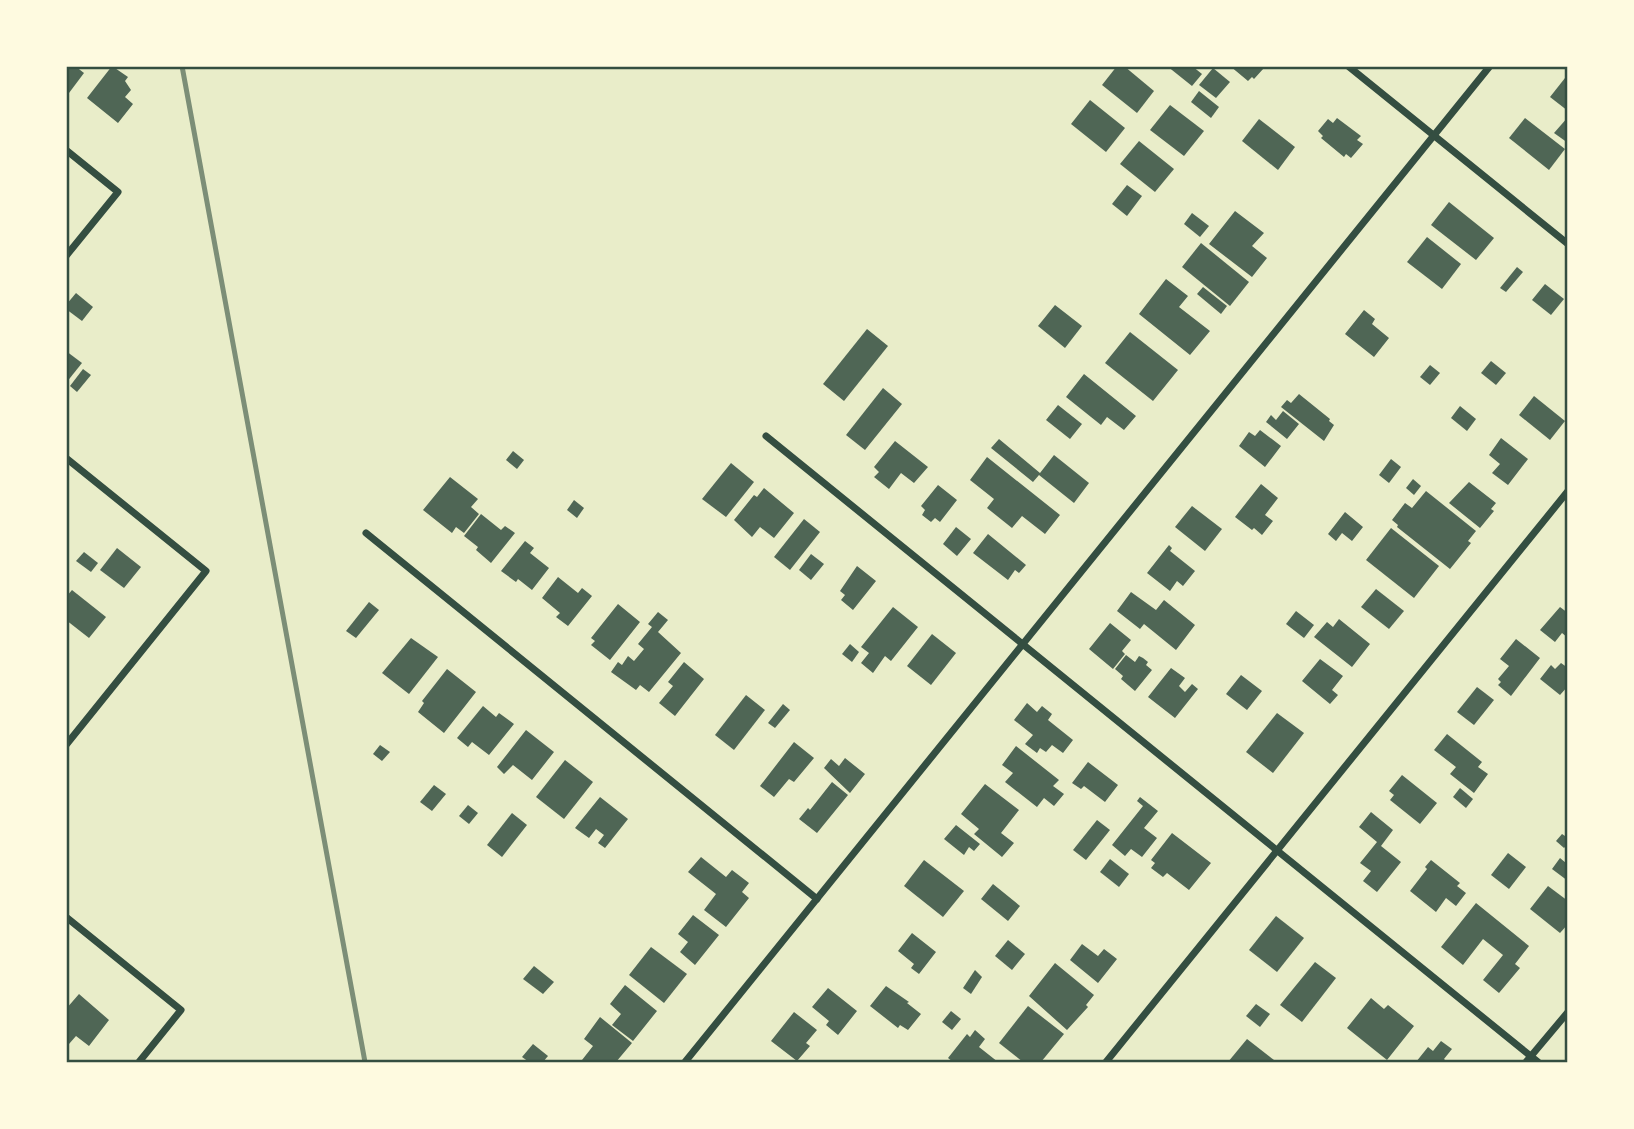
<svg xmlns="http://www.w3.org/2000/svg" width="1634" height="1129" font-family="'IBM Plex Serif',serif">
	<rect width="100%" height="100%" fill="#e9edc9"/>
	<g fill="#4f6655">
		<path d="M66,66H75L84,73L69,93L66,91Z"/>
		<path d="M112,66L128,77L125,81L131,90L125,97L133,104L118,123L87,98Z"/>
		<path d="M1117,66H1124L1154,91L1137,113L1102,85Z"/>
		<path d="M1167,66H1192L1202,74L1192,86Z"/>
		<path d="M1230,66H1262L1264,68L1254,79L1252,77L1248,81Z"/>
		<path d="M1213,68L1230,82L1216,98L1199,85Z"/>
		<path d="M1565,78L1568,80V111L1550,97Z"/>
		<path d="M1199,91L1219,107L1211,118L1191,102Z"/>
		<path d="M1090,100L1125,128L1106,152L1071,124Z"/>
		<path d="M1170,105L1204,131L1184,156L1150,130Z"/>
		<path d="M1568,117V143L1554,133Z"/>
		<path d="M1337,118L1361,136L1357,140L1363,144L1351,158L1346,154L1344,157L1321,138L1323,136L1318,131L1328,119L1333,123Z"/>
		<path d="M1525,118L1565,149L1549,170L1509,138Z"/>
		<path d="M1259,119L1295,147L1278,170L1242,141Z"/>
		<path d="M1139,141L1174,169L1155,192L1120,164Z"/>
		<path d="M1127,185L1142,196L1127,216L1112,204Z"/>
		<path d="M1449,202L1494,238L1476,260L1431,225Z"/>
		<path d="M1235,211L1264,233L1252,246L1267,258L1252,277L1209,244Z"/>
		<path d="M1192,213L1209,226L1200,237L1184,224Z"/>
		<path d="M1427,237L1461,264L1442,289L1407,262Z"/>
		<path d="M1201,243L1249,282L1230,306L1182,267Z"/>
		<path d="M1517,267L1523,272L1506,292L1500,288Z"/>
		<path d="M1166,279L1188,296L1179,307L1210,331L1190,355L1139,314Z"/>
		<path d="M1545,284L1564,299L1551,315L1532,300Z"/>
		<path d="M1203,287L1227,306L1221,314L1197,294Z"/>
		<path d="M76,293L93,307L82,321L66,309V305Z"/>
		<path d="M1055,305L1082,326L1065,348L1038,326Z"/>
		<path d="M1364,310L1375,319L1372,324L1389,338L1374,357L1345,334Z"/>
		<path d="M867,329L888,346L844,401L823,384Z"/>
		<path d="M1130,332L1178,370L1153,401L1105,363Z"/>
		<path d="M66,351L82,363L66,383Z"/>
		<path d="M1491,361L1506,373L1496,385L1481,373Z"/>
		<path d="M1430,365L1440,373L1430,385L1420,377Z"/>
		<path d="M83,369L91,375L77,392L70,386Z"/>
		<path d="M1084,374L1136,416L1124,430L1107,417L1101,425L1066,397Z"/>
		<path d="M883,388L902,404L865,450L846,435Z"/>
		<path d="M1299,394L1330,419L1329,421L1334,425L1324,441L1281,407L1287,400L1291,403Z"/>
		<path d="M1534,396L1565,421L1550,440L1519,415Z"/>
		<path d="M1058,405L1082,424L1070,439L1046,420Z"/>
		<path d="M1460,406L1476,419L1467,431L1451,418Z"/>
		<path d="M1283,411L1299,424L1287,439L1266,422L1271,415L1276,420Z"/>
		<path d="M1260,430L1281,446L1265,467L1239,446L1249,432L1255,436Z"/>
		<path d="M1501,438L1528,459L1508,485L1492,473L1500,464L1489,455Z"/>
		<path d="M999,439L1040,473L1054,455L1089,483L1074,503L1039,475L1033,482L991,448Z"/>
		<path d="M895,441L928,467L914,483L901,473L889,489L874,477L879,472L874,467Z"/>
		<path d="M513,451L524,460L517,469L506,460Z"/>
		<path d="M987,457L1060,515L1045,534L1022,516L1012,528L987,508L994,499L970,480Z"/>
		<path d="M1391,459L1401,467L1389,483L1379,475Z"/>
		<path d="M731,463L754,482L726,517L702,499Z"/>
		<path d="M450,477L478,499L471,507L479,514L464,533L456,527L452,533L423,510Z"/>
		<path d="M1413,479L1421,486L1414,495L1406,488Z"/>
		<path d="M1469,482L1496,503L1491,509L1494,511L1480,528L1449,503Z"/>
		<path d="M1261,484L1278,498L1265,515L1273,521L1262,535L1254,528L1252,530L1235,517Z"/>
		<path d="M938,485L957,500L940,522L935,518L931,522L922,515L925,510L921,506Z"/>
		<path d="M764,488L794,513L774,538L760,527L752,537L734,520L754,495L757,497Z"/>
		<path d="M1426,491L1476,531L1468,541L1471,543L1450,569L1397,527L1398,525L1392,520L1405,503L1412,508Z"/>
		<path d="M574,500L584,508L577,518L567,510Z"/>
		<path d="M1192,506L1222,529L1205,551L1175,527Z"/>
		<path d="M1345,512L1363,527L1352,541L1342,533L1336,541L1328,534Z"/>
		<path d="M481,514L501,530L505,526L515,533L491,563L476,550L478,547L464,536Z"/>
		<path d="M804,519L820,532L790,570L774,557Z"/>
		<path d="M956,527L971,539L957,556L943,544Z"/>
		<path d="M1391,528L1439,566L1414,598L1366,560Z"/>
		<path d="M988,534L1026,565L1019,573L1015,570L1008,580L973,553Z"/>
		<path d="M525,541L534,548L530,553L549,568L532,590L518,579L516,582L501,571Z"/>
		<path d="M1169,545L1172,548L1170,551L1195,571L1183,586L1177,581L1170,591L1147,573Z"/>
		<path d="M117,548L141,567L124,588L100,570Z"/>
		<path d="M84,552L98,563L91,572L76,561Z"/>
		<path d="M811,554L824,564L811,580L799,570Z"/>
		<path d="M857,566L876,581L853,610L841,600L845,595L840,591Z"/>
		<path d="M558,577L578,593L582,588L592,596L568,626L556,617L560,613L542,598Z"/>
		<path d="M1376,589L1404,611L1389,629L1361,607Z"/>
		<path d="M72,590L106,617L89,638L66,620V597Z"/>
		<path d="M1131,592L1156,610L1164,600L1195,625L1176,650L1144,624L1140,629L1117,611Z"/>
		<path d="M369,602L379,610L356,638L346,631Z"/>
		<path d="M618,604L640,622L610,660L591,645L595,641L591,638Z"/>
		<path d="M893,607L918,627L891,661L885,656L873,673L861,663L869,653L861,647Z"/>
		<path d="M1560,607L1568,613V638L1562,633L1555,642L1540,630Z"/>
		<path d="M1296,611L1314,625L1304,638L1286,624Z"/>
		<path d="M658,612L668,620L658,632L681,653L649,692L640,685L636,690L611,672L618,662L622,665L628,656L634,661L644,649L638,644L652,627L648,624Z"/>
		<path d="M1339,619L1370,644L1352,667L1314,637L1327,622L1333,627Z"/>
		<path d="M1110,623L1131,640L1122,651L1125,654L1113,669L1089,649Z"/>
		<path d="M932,634L956,653L931,685L907,666Z"/>
		<path d="M411,638L438,657L409,694L382,673Z"/>
		<path d="M1516,639L1540,658L1511,696L1498,685L1501,682L1498,679L1509,666L1500,659Z"/>
		<path d="M850,644L859,652L852,662L842,654Z"/>
		<path d="M1126,655L1135,662L1139,656L1143,658L1148,662L1146,665L1152,670L1135,691L1121,679L1123,676L1115,669Z"/>
		<path d="M1320,659L1343,676L1332,690L1338,695L1330,704L1302,681Z"/>
		<path d="M684,662L704,679L675,716L659,703L673,686L668,682Z"/>
		<path d="M1561,663L1568,668V686L1560,695L1540,679L1551,665L1555,669Z"/>
		<path d="M1171,668L1185,678L1179,686L1185,692L1192,684L1198,689L1175,718L1148,697Z"/>
		<path d="M447,669L476,692L444,733L418,712L424,703L422,701Z"/>
		<path d="M1241,675L1262,691L1247,710L1226,694Z"/>
		<path d="M1477,687L1494,700L1474,725L1457,712Z"/>
		<path d="M746,695L765,710L734,750L715,735Z"/>
		<path d="M1027,703L1037,712L1042,706L1052,714L1048,720L1073,740L1063,753L1052,745L1046,752L1040,748L1037,753L1025,744L1033,735L1014,720Z"/>
		<path d="M783,704L790,710L775,728L768,723Z"/>
		<path d="M483,706L496,717L499,713L514,724L489,755L472,742L468,747L457,738Z"/>
		<path d="M1277,713L1304,733L1273,773L1246,752Z"/>
		<path d="M526,730L554,752L532,780L513,765L504,774L497,767Z"/>
		<path d="M1447,734L1482,762L1478,767L1488,774L1474,793L1450,774L1456,767L1434,750Z"/>
		<path d="M794,742L814,758L794,782L789,779L774,797L760,786Z"/>
		<path d="M380,745L390,752L382,761L373,754Z"/>
		<path d="M1016,746L1059,780L1053,786L1064,794L1054,806L1044,798L1037,807L1005,782L1013,773L1002,765Z"/>
		<path d="M845,758L865,774L850,793L824,768L831,759L839,766Z"/>
		<path d="M565,760L593,782L564,819L536,797Z"/>
		<path d="M1088,762L1118,785L1105,802L1084,786L1081,789L1072,783Z"/>
		<path d="M1402,775L1437,803L1420,824L1390,800L1394,795L1389,791Z"/>
		<path d="M832,782L848,795L817,833L799,819L808,808L810,810Z"/>
		<path d="M985,784L1019,810L1001,833L1014,843L1002,857L974,834L979,829L961,814Z"/>
		<path d="M434,785L446,794L432,811L420,802Z"/>
		<path d="M1460,788L1473,799L1466,808L1453,797Z"/>
		<path d="M600,797L628,819L605,848L598,843L604,835L596,829L589,838L575,828Z"/>
		<path d="M1140,797L1158,811L1144,828L1157,838L1142,857L1131,849L1125,856L1112,845L1143,806L1137,801Z"/>
		<path d="M468,805L478,813L469,824L459,816Z"/>
		<path d="M1371,812L1393,830L1381,846L1401,862L1377,892L1363,881L1371,871L1360,863L1377,842L1359,827Z"/>
		<path d="M512,813L527,825L502,857L487,845Z"/>
		<path d="M1097,820L1110,830L1086,860L1073,850Z"/>
		<path d="M956,825L980,844L974,851L969,847L964,855L944,839Z"/>
		<path d="M1172,833L1211,863L1189,890L1167,873L1163,877L1151,868L1155,863L1151,860Z"/>
		<path d="M1562,834L1568,838V844L1564,848L1556,841Z"/>
		<path d="M1508,853L1526,867L1509,889L1491,875Z"/>
		<path d="M701,857L726,877L732,870L749,883L742,892L749,898L726,927L704,910L716,894L688,872Z"/>
		<path d="M1560,858L1566,863L1568,860V881L1552,869Z"/>
		<path d="M1110,859L1129,874L1119,887L1100,872Z"/>
		<path d="M924,860L964,891L943,917L904,886Z"/>
		<path d="M1431,860L1460,883L1457,886L1466,893L1456,906L1446,898L1436,912L1410,891L1427,869L1425,867Z"/>
		<path d="M993,884L1020,906L1008,921L981,899Z"/>
		<path d="M1548,886L1568,901V924L1560,933L1530,909Z"/>
		<path d="M1476,903L1529,946L1515,964L1520,968L1499,993L1483,980L1503,955L1483,939L1463,965L1441,947Z"/>
		<path d="M693,915L719,935L695,965L680,952L688,942L678,934Z"/>
		<path d="M1276,916L1304,938L1277,972L1249,950Z"/>
		<path d="M912,933L936,952L919,974L911,968L914,964L898,951Z"/>
		<path d="M1008,940L1025,954L1012,970L995,956Z"/>
		<path d="M1082,944L1098,956L1104,949L1117,959L1098,983L1070,960Z"/>
		<path d="M651,947L687,974L664,1003L629,975Z"/>
		<path d="M1315,962L1336,978L1302,1022L1280,1005Z"/>
		<path d="M1055,963L1094,995L1086,1005L1088,1007L1067,1030L1029,996Z"/>
		<path d="M534,966L554,982L543,994L523,979Z"/>
		<path d="M975,970L982,977L971,994L963,988Z"/>
		<path d="M625,985L657,1011L633,1041L612,1025L621,1014L610,1004Z"/>
		<path d="M886,986L909,1002L907,1003L921,1014L908,1030L900,1025L898,1028L870,1006Z"/>
		<path d="M828,988L857,1011L838,1035L826,1025L829,1021L812,1007Z"/>
		<path d="M79,994L109,1020L89,1046L76,1036L69,1044L66,1041V1009Z"/>
		<path d="M1371,998L1384,1009L1388,1005L1414,1026L1387,1060L1347,1028Z"/>
		<path d="M1256,1004L1270,1014L1260,1027L1246,1016Z"/>
		<path d="M1028,1006L1064,1034L1041,1062H1023L999,1043Z"/>
		<path d="M951,1011L961,1019L952,1030L942,1022Z"/>
		<path d="M794,1012L817,1030L806,1043L810,1046L797,1061L771,1041Z"/>
		<path d="M600,1017L632,1043L616,1062H584L582,1060L593,1046L584,1039Z"/>
		<path d="M975,1030L985,1039L979,1047L998,1062H953L948,1058L967,1034L970,1037Z"/>
		<path d="M1247,1039L1274,1060L1273,1062H1228Z"/>
		<path d="M1441,1041L1452,1049L1444,1059L1447,1062H1416L1428,1047L1433,1051Z"/>
		<path d="M533,1044L548,1056L543,1062H529L522,1057Z"/>
	</g>
	<g fill="none" stroke-linecap="round" stroke-linejoin="round">
		<g stroke="#344e41" stroke-width="7">
			<path d="M1348,66L1568,244"/>
			<path d="M66,150L118,192L66,256"/>
			<path d="M766,436L1538,1062"/>
			<path d="M66,458L206,571L66,745"/>
			<path d="M366,533L817,899"/>
			<path d="M66,917L181,1010L139,1062"/>
			<path d="M685,1062L1490,66"/>
			<path d="M1106,1062L1568,491"/>
			<path d="M1526,1062L1568,1012"/>
		</g>
		<path stroke="#7c8e77" stroke-width="5" d="M182,66L365,1062"/>
	</g>
	<rect width="1634" height="1129" fill="none" stroke="#fefae0" stroke-width="136"/>
	<rect x="68" y="68" width="1498" height="993" fill="none" stroke="#344e41" stroke-width="2.5"/>
</svg>
